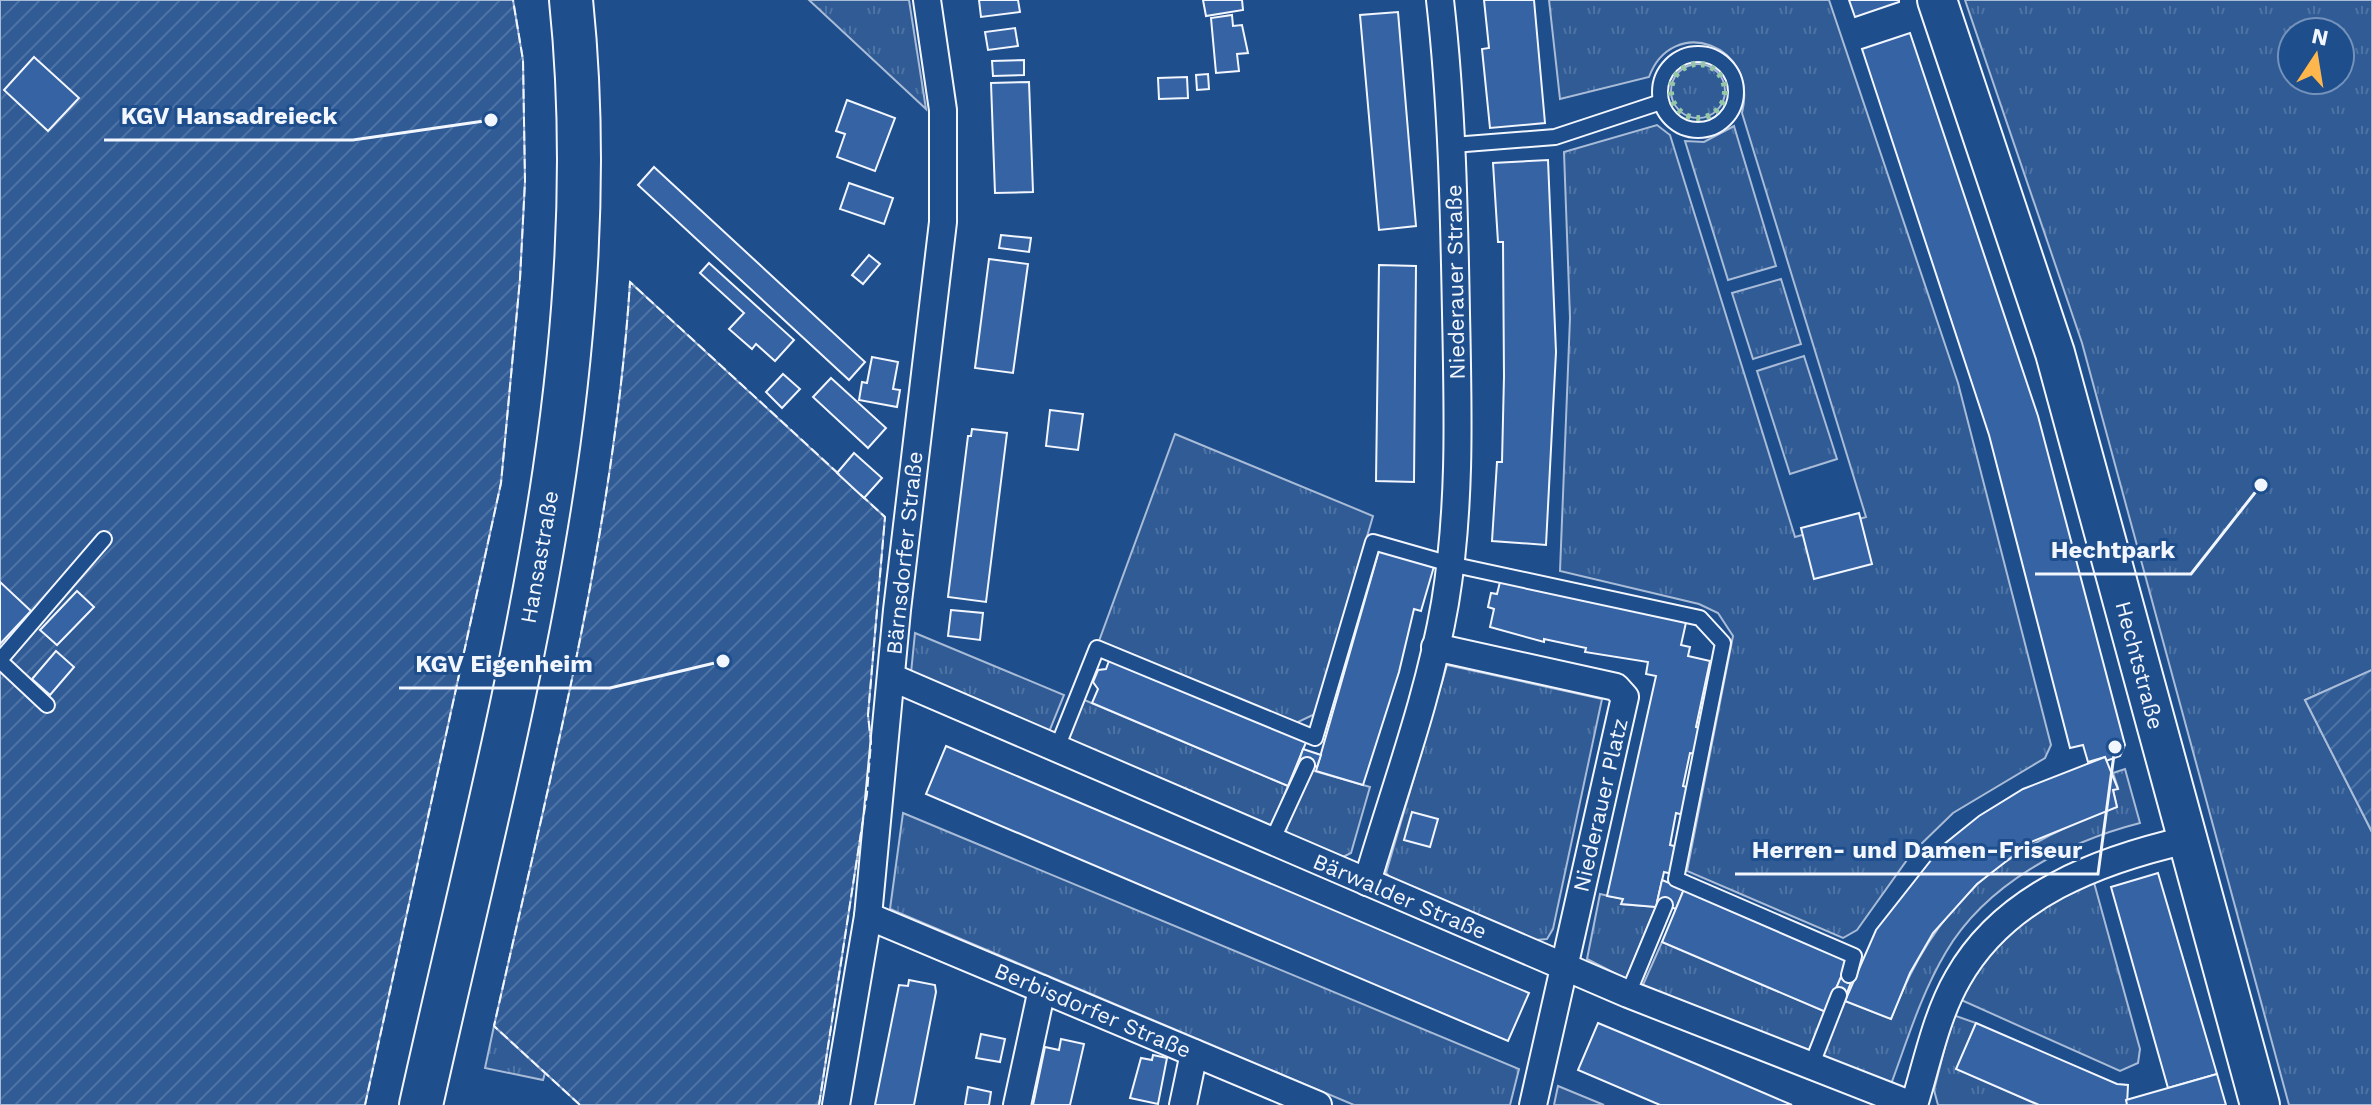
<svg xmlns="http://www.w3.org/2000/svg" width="2372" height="1105" font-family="'Work Sans',sans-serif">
	<defs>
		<pattern id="grass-tufts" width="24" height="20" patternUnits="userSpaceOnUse" patternTransform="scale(2)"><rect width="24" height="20" fill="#305b95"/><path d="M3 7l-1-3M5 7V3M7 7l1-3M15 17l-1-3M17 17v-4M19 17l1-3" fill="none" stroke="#4e73a5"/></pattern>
		<pattern id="garden-furrows" width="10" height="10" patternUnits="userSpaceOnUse" patternTransform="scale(2)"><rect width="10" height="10" fill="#305b95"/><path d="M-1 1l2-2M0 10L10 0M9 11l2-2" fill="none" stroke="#4e73a5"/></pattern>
	</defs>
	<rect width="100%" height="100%" fill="#1f4e8c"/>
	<g fill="url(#grass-tufts)" stroke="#a8bbd7" stroke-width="2" fill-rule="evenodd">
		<path d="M809,0H909L926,109Z"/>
		<path d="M1549,0H1829L1958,383L2051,745L2045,758L1953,813L1912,853L1857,930L1843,938L1687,871L1733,636L1718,613L1699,604L1560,571L1570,318L1564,152L1657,125L1670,135L1795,537L1866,517L1742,113C1759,44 1672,14 1649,77L1560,99Z"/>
		<path d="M1965,0H2372V670L2305,700L2372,832V1105H2289L2082,343ZM2292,32H2340V80H2292Z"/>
		<circle cx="1698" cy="91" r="27"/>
		<path d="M1734,126L1776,266L1728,280L1685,141L1704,142Z"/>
		<path d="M1781,279L1801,344L1753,359L1732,293Z"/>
		<path d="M1804,356L1837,459L1790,474L1757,371Z"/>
		<path d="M1175,434L1373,516L1315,714L1296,723L1099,641Z"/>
		<path d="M915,633L1064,695L1049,732L911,673Z"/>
		<path d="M1447,665L1602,699L1553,929L1547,939L1536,940L1393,881L1386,873Z"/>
		<path d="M1082,699L1288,786L1271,827L1066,741Z"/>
		<path d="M2125,769L2140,823C2066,842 1986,884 1946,952C1921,994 1907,1041 1890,1087L1821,1058L1845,1001L1891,1019C1934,903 2002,847 2117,807L2113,790L2118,788L2113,773Z"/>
		<path d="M1311,770L1370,787L1351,853L1343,857L1284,834Z"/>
		<path d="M903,813L1519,1069L1510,1105H1354L890,909Z"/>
		<path d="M2093,879L2140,1049L2138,1063L2120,1071L1959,999C1992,933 2033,915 2093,879Z"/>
		<path d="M1600,894L1623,899L1622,904L1656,907L1626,979L1587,959Z"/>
		<path d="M1662,942L1826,1012L1807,1054L1642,987Z"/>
		<path d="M1953,1015L1976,1023L1957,1069L2039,1105H1938L1934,1090Z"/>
		<path d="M494,1026L545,1073L543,1080L485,1068Z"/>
		<path d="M1558,1086L1604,1105H1554Z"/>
	</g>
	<g fill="url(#garden-furrows)" stroke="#a8bbd7" stroke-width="2">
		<path d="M0,0H513L523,60L525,181L520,279L501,483L365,1105H0Z"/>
		<path d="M630,282L885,517L868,715L871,742L867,794L819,1105H580L494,1026C549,780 614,534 630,282Z"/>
		<path d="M2372,670V832L2305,700Z"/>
	</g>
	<g fill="#3563a3" stroke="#f2f6ff" stroke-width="2">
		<path d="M979,0H1018L1020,12L981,17Z"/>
		<path d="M1203,0H1242L1243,10L1206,16Z"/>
		<path d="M1484,0H1534L1545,123L1490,128L1482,49L1489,48Z"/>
		<path d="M1849,0H1899V2L1855,17Z"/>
		<path d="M1398,12L1416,226L1379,230L1360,15Z"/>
		<path d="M1232,15L1233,26L1242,25L1248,53L1237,54L1239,71L1216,73L1211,18Z"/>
		<path d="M1015,28L1018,46L988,50L985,32Z"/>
		<path d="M1910,33L2038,416L2125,745L2120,756L2106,761L2105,757L2088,762L2083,745L2070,748L1989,435L1862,49Z"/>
		<path d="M34,57L79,98L48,131L4,90Z"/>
		<path d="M1024,60V75L993,76L992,61Z"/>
		<path d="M1208,74L1209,89L1197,90L1196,75Z"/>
		<path d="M1187,77L1188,98L1159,99L1158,78Z"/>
		<path d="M1029,82L1033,192L995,193L991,83Z"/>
		<path d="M847,100L895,118L875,171L837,157L845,134L836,131Z"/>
		<path d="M1548,160L1556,352L1546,545L1492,541L1497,462H1502L1504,376L1503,242H1498L1493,163Z"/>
		<path d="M654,167L865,362L849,380L638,185Z"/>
		<path d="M849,183L893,198L884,224L840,209Z"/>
		<path d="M1001,235L1031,238L1029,252L999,248Z"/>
		<path d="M869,255L880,264L863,284L852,275Z"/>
		<path d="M989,259L1028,264L1013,373L975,368Z"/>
		<path d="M709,263L794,340L775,361L756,344L752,349L729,329L744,313L700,273Z"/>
		<path d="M1379,265L1416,266L1414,482L1376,481Z"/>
		<path d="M872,357L898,362L893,389L900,390L897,407L859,400L862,382L867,383Z"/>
		<path d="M783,374L800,389L782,408L766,392Z"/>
		<path d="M831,378L886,428L868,448L813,397Z"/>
		<path d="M1050,410L1083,414L1078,450L1046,446Z"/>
		<path d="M972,429L1007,433L986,602L948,597L968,436H971Z"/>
		<path d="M854,453L882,478L864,498L837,473Z"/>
		<path d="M1859,513L1872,564L1814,579L1801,528Z"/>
		<path d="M1380,547L1435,563L1421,611L1414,609L1399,672L1363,785L1316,771Z"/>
		<path d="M1501,578L1687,618L1681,645L1690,647L1688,656L1710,661L1696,727L1703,729L1698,754L1690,753L1683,786L1690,788L1684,815L1676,813L1670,845L1678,847L1672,874L1664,872L1656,907L1621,904L1623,899L1607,896L1656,676L1646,674L1648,662L1585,652L1586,648L1544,639V642L1490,627L1494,609L1488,607L1491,593L1497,594Z"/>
		<path d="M0,582L31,611L0,644Z"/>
		<path d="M77,591L94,607L57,645L40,630Z"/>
		<path d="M951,610L983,613L980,640L948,636Z"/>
		<path d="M56,651L74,667L50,695L32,679Z"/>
		<path d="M1110,658L1307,740L1288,786L1092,703L1098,689L1093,682L1098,670L1106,669Z"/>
		<path d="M946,746L1529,993L1508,1041L926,794Z"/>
		<path d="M1303,749L1321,755L1317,767L1299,761Z"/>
		<path d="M2105,757L2118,789L2113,790L2117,807L2031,842L1977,884L1933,933L1910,973L1891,1019L1845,1001L1876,930L1943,845L1979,816L2023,789Z"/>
		<path d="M1412,812L1438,819L1430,847L1404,840Z"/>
		<path d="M2158,873L2217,1074L2168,1088L2111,887Z"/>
		<path d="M1662,880L1684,889L1676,909L1657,902Z"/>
		<path d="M1684,889L1849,959L1826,1012L1662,942Z"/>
		<path d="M1843,972L1853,977L1845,998L1834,993Z"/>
		<path d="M909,980L935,985L936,992L914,1105H875L899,985L908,986Z"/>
		<path d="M1598,1023L1701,1066L1792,1105H1660L1578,1070Z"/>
		<path d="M1976,1023L2117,1084L2128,1085L2127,1105H2039L1956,1069Z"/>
		<path d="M981,1034L1005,1039L1000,1062L976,1058Z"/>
		<path d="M1061,1039L1084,1044L1070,1105H1033L1045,1047L1059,1050Z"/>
		<path d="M1153,1055L1167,1058L1158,1104L1130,1098L1141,1058L1152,1060Z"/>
		<path d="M2217,1074L2226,1105H2127L2126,1100Z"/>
		<path d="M968,1087L991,1092L989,1105H965Z"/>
	</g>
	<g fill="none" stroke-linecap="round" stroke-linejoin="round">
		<g stroke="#f2f6ff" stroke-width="18">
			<g id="lane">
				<circle cx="1698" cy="92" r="38"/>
				<path d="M1453,145L1555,137L1661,102"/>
				<path d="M0,660L104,539"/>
				<path d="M0,661L47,705"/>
				<path d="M1057,748L1097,648L1315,738L1373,542L1450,564L1700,618L1723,643L1676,879L1854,956L1849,975"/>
				<path d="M1272,841L1307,765"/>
				<path d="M1628,994L1665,905"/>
				<path d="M1812,1064L1839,995"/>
			</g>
		</g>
		<g stroke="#f2f6ff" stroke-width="30">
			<g id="street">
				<path d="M1435,647L1616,687L1625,697L1533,1105"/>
				<path d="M891,677L1628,994L1912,1105"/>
				<path d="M1367,882C1394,790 1429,697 1445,603C1461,507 1458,410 1456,313C1454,208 1452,105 1440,0"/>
				<path d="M868,916L1318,1105"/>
				<path d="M836,1105L868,916L897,610L943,222V110L927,0"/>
				<path d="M1017,1105L1042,989"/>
				<path d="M1183,1105L1194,1053"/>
				<path d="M1914,1105C1927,1063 1936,1016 1958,978C2005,895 2099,860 2187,840"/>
			</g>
		</g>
		<g stroke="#f2f6ff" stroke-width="42">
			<path id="secondary" d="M1937,0L2055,353L2260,1105"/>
		</g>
		<g stroke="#f2f6ff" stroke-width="46">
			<path id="primary" d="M421,1105C501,743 610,374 571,0"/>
		</g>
		<use href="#lane" stroke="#1f4e8c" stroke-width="14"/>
		<use href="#street" stroke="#1f4e8c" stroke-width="26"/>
		<use href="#secondary" stroke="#1f4e8c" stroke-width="38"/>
		<use href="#primary" stroke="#1f4e8c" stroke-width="42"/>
		<circle stroke="#97c8a6" stroke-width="6" stroke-dasharray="4 6" stroke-linecap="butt" cx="1698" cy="91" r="27"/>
		<g stroke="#f2f6ff" stroke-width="2" stroke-dasharray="10 4" stroke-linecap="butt">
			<path d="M365,1105L501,483L520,279L525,181L523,60L513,0"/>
			<path d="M580,1105L494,1026C549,780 614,534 630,282L840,475"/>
			<path d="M819,1105L867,794L871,742L868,715L885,517L860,494"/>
		</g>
	</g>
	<g text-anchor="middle" stroke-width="6" stroke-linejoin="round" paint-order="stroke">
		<g font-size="22" fill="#f2f6ff" stroke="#1f4e8c">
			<text transform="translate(1455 282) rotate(-91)" y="8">Niederauer Straße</text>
			<text transform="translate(904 553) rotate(-84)" y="8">Bärnsdorfer Straße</text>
			<text transform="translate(539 557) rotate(-80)" y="8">Hansastraße</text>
			<text transform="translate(2140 665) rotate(75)" y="8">Hechtstraße</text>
			<text transform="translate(1600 805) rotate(-77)" y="8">Niederauer Platz</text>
			<text transform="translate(1400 896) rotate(23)" y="8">Bärwalder Straße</text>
			<text transform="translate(1093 1010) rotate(23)" y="8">Berbisdorfer Straße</text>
		</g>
	</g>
	<path fill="none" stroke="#f2f6ff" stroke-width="3" d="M491 120L353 140H104M2261 485L2191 574H2035M723 661L610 688H399M2115 747L2098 874H1735"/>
	<g fill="#f2f6ff" stroke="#1f4e8c" stroke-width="3">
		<circle cx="491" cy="120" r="8"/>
		<circle cx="2261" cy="485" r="8"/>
		<circle cx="723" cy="661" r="8"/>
		<circle cx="2115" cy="747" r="8"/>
	</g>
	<g font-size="24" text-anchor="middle" font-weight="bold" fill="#f2f6ff" stroke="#1f4e8c" stroke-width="6" stroke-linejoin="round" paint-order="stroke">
		<text x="229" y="124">KGV Hansadreieck</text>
		<text x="2113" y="558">Hechtpark</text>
		<text x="504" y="672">KGV Eigenheim</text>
		<text x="1917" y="858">Herren- und Damen-Friseur</text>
	</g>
	<g transform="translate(2316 56) rotate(12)"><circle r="38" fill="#1f4e8c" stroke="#7391ba" stroke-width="2"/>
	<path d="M0-6L14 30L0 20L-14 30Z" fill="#ffb74d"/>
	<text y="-12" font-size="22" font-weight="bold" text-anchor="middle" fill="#f2f6ff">N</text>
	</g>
</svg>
